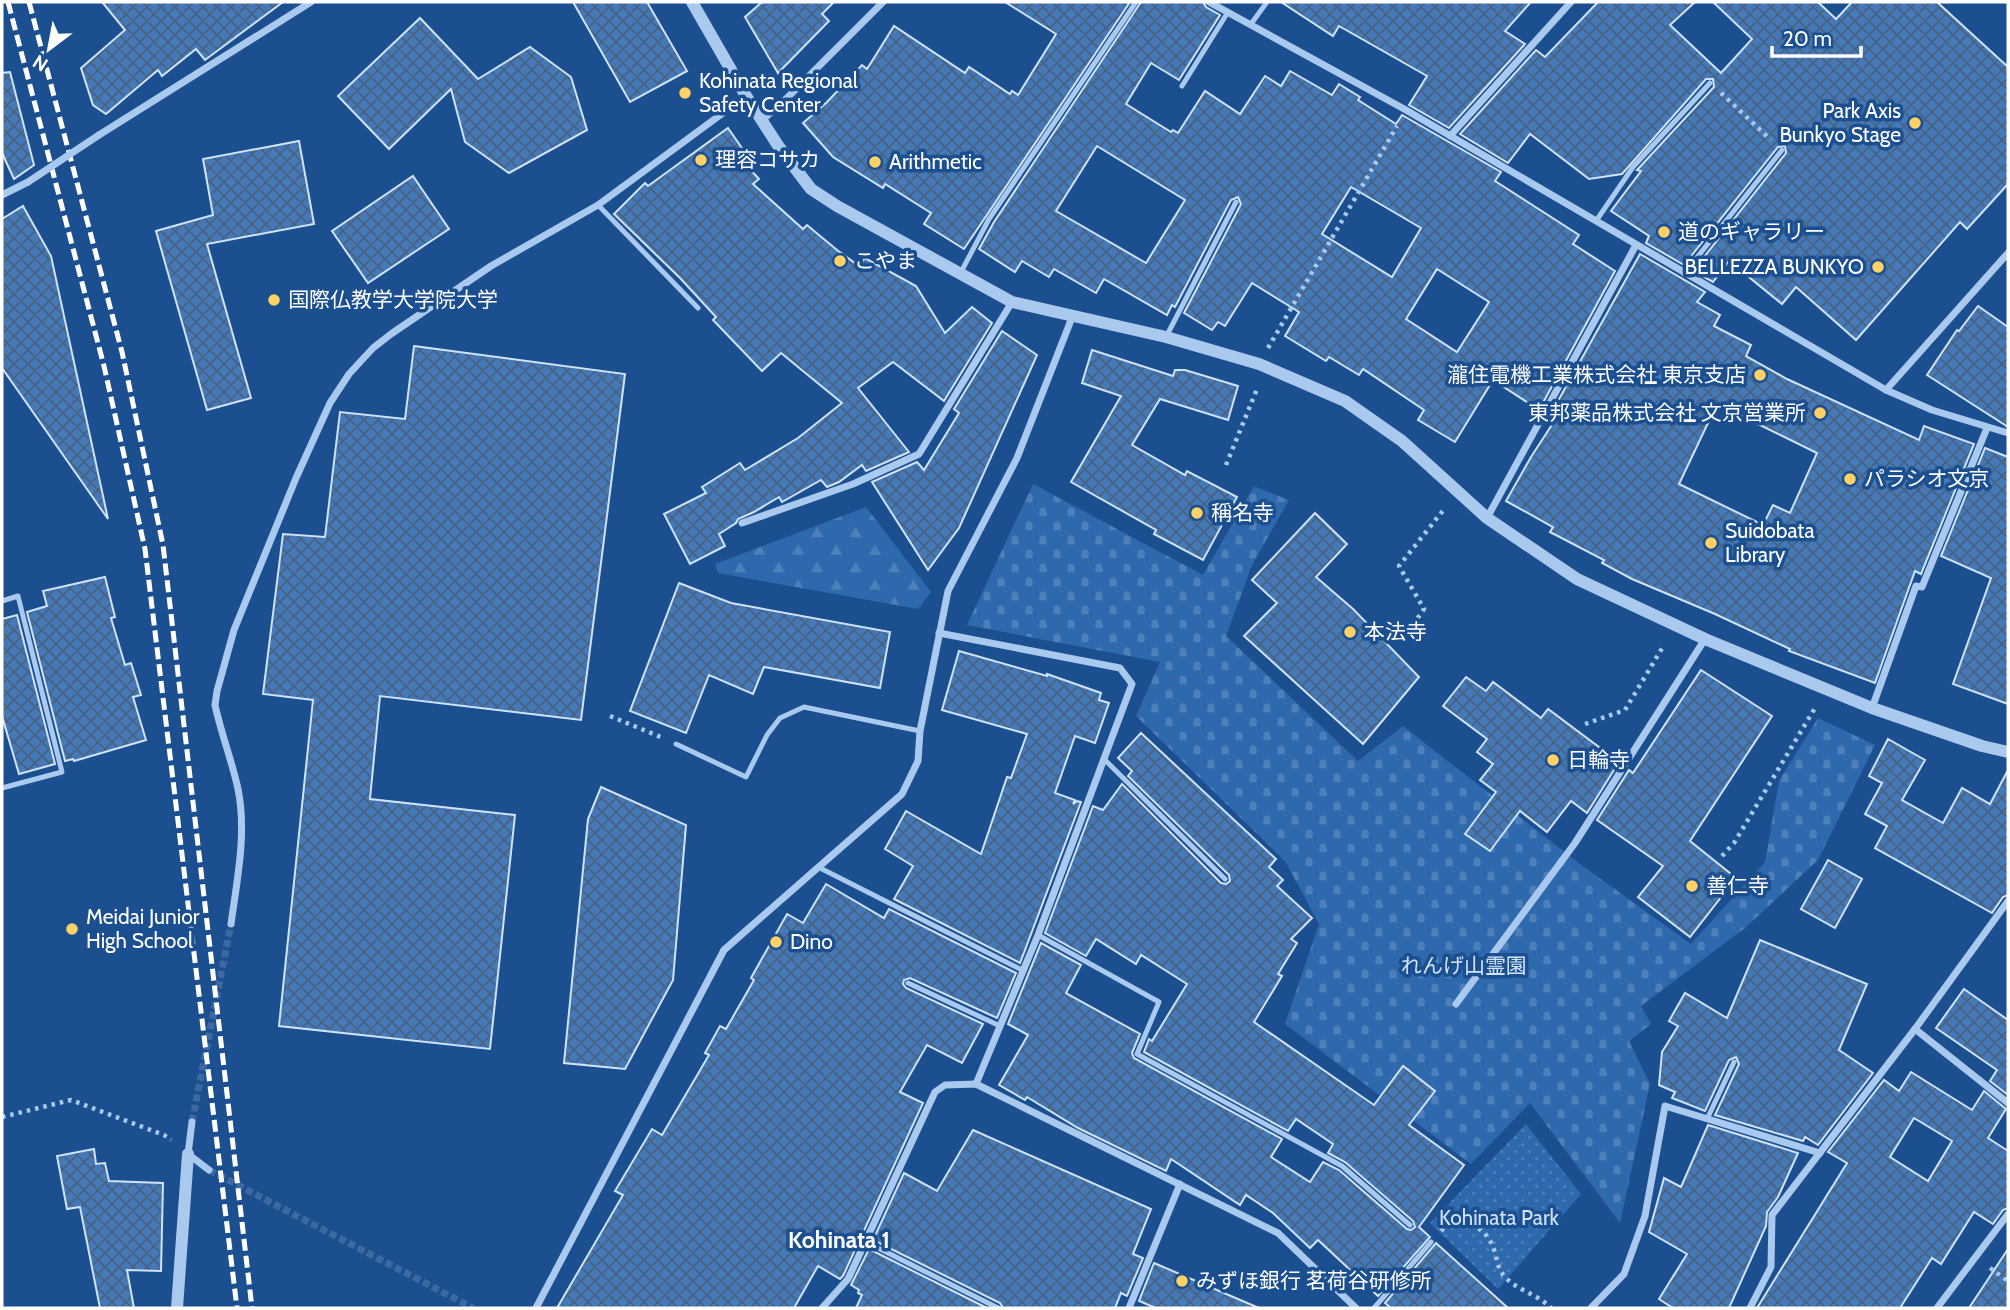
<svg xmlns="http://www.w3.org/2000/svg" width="2010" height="1310" font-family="Cabin,'Noto Sans JP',sans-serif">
	<defs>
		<pattern id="forest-firs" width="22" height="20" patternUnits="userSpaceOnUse" patternTransform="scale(1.75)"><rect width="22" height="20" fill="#2e69ad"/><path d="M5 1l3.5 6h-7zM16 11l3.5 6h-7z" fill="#4d80b9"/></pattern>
		<pattern id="cemetery-stones" width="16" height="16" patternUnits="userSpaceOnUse" patternTransform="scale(1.75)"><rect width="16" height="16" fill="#2e69ad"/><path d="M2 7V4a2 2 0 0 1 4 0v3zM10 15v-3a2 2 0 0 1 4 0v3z" fill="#4d80b9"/></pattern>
		<pattern id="park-dots" width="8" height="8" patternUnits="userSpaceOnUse" patternTransform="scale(1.75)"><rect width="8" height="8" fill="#2e69ad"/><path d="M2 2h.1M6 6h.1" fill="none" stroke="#4d80b9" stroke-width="1.8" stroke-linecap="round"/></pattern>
		<pattern id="building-cross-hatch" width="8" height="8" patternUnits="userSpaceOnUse" patternTransform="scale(1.75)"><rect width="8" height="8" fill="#4478b7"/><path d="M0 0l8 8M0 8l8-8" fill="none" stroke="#486282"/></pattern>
	</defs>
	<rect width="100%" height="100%" fill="#1b4f8f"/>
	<path fill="url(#forest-firs)" d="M866,507L931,592L918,609L718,573L715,564Z"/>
	<path fill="url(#cemetery-stones)" d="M1033,484L1203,575L1254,486L1289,500L1252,565L1226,636L1358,761L1403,726L1580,864L1691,944L1765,862L1779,781L1818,718L1875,745L1818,860L1745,928L1641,1006L1651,1024L1629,1041L1650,1084L1620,1223L1530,1103L1471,1164L1285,1024L1319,924L1285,861L1136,716L1160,662L967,625Z"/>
	<path fill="url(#park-dots)" d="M1526,1124L1581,1194L1498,1289L1430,1223Z"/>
	<g fill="url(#building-cross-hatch)" stroke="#cfe3fa" stroke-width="2" fill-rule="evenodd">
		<path d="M102,2H283L205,60L196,49L162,76L158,70L106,114L93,105L81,68L125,30Z"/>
		<path d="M573,2H647L687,71L630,102Z"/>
		<path d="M762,2H834L822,14L829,21L778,73L745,17Z"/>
		<path d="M1005,2H1130L964,249L924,224L931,213L885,184L883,188L833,157L803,123L827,102L862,65L867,69L894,26L965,73L969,67L1010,94L1012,91L1018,95L1056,34Z"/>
		<path d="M1141,2H1203L1206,7L1220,15L1179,80L1151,63L1126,104L1171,132L1173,130L1178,133L1205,91L1240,114L1265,76L1281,86L1290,71L1332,95L1339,84L1360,97L1358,100L1396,124L1402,115L1501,172L1495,181L1579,235L1573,244L1615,271L1539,410L1493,380L1455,442L1418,420L1424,410L1363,369L1359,375L1329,357L1326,361L1285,336L1299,312L1252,283L1225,326L1218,322L1212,330L1184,313L1241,204L1238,197L1231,200L1175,307L1172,305L1167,315L1104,279L1096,293L1054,269L1049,277L1022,261L1015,272L979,249L994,222ZM1097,146L1185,200L1146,263L1056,211ZM1351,187L1421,228L1392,277L1322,234ZM1437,269L1489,302L1457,352L1406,319Z"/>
		<path d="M1281,2H1531L1505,31L1525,44L1449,128L1409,105L1427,76L1339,26L1333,36Z"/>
		<path d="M1598,2H1695L1670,25L1721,73L1752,39L1713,2H1818L1836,19L1852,2H1937L2008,67V184L1967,229L1960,222L1856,340L1796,287L1782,304L1729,261L1713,282L1693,271L1786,153L1785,146L1778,147L1684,265L1646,243L1649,236L1611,211L1641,171L1637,170L1714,87L1713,79H1706L1622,174L1589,179L1530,134L1508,163L1460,134L1536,50L1545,57Z"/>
		<path d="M420,18L478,79L530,47L571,77L587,130L509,173L465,142L451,89L389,149L338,96Z"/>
		<path d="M10,72L34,165L14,179L2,153V73Z"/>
		<path d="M728,128L744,151L738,156L759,179L753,184L803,229L807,225L837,250L859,266L865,258L916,286L945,333L972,307L992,323L944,401L893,362L858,388L909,452L866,471L862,465L839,482L827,487L821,480L782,502L779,497L754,512L738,519L736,523L719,534L725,546L690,564L664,514L706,493L702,487L740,463L745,470L798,438L842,403L781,353L762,371L713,320L716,317L680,278L614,214L645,183L648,186Z"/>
		<path d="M299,141L314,224L207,244L251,398L207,410L156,231L213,215L203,159Z"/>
		<path d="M413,176L449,229L368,283L332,231Z"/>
		<path d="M23,206L51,256L108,519L2,368V219Z"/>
		<path d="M1640,254L1705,292L1697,302L1720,315L1714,326L1751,345L1746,356L1787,379L1919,440L1924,426L1974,444L1921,574L1915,571L1875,683L1789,651L1790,649L1715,614L1632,579L1602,563L1604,560L1550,532L1553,527L1506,501L1531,457L1555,420L1549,417ZM1717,404L1817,453L1790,513L1773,505L1763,525L1679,484Z"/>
		<path d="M1978,306L2008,327V427L1927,375L1957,330L1959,331Z"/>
		<path d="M1002,331L1037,355L959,528L928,570L872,482L917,462L924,470L959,413L954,409Z"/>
		<path d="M414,346L625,374L581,720L380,696L370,799L515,815L490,1049L279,1026L313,700L263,694L283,534L325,537L340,412L405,419Z"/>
		<path d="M1092,350L1173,376L1175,370H1185L1238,386L1228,420L1160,399L1132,445L1185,475L1187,471L1237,497L1203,560L1154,534L1156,530L1071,482L1121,396L1082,383Z"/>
		<path d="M1985,448L2008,457V704L1953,684L1991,578L1941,556Z"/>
		<path d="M1315,513L1347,544L1316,577L1353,609L1419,677L1363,744L1244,636L1277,603L1252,580Z"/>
		<path d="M105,577L115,617L111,618L125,665L131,663L141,695L133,697L146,740L74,761L73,759L65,761L27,612L47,606L43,591Z"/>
		<path d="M679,583L731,603L890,632L880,688L764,667L753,694L709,675L686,733L630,711Z"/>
		<path d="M17,615L55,764L19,774L2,716V619Z"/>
		<path d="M959,651L1047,676V674L1101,693L1099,700L1109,703L1095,743L1075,736L1055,793L1075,800L1073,804L1077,801L1081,802L1020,963L894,899L913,866L885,849L906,811L981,854L1007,777L1011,778L1027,734L942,710Z"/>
		<path d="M1701,670L1772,716L1690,841L1736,878L1690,937L1638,897L1663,866L1597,820L1629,770L1633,773Z"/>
		<path d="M1466,677L1486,691L1493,682L1541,718L1548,709L1619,762L1587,813L1571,801L1547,832L1520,811L1490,851L1465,834L1496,792L1480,780L1493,764L1477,752L1487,739L1443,706Z"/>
		<path d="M1141,733L1276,859L1269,867L1283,880L1277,886L1312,918L1291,939L1297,943L1278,974L1282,976L1254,1022L1374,1105L1403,1066L1435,1091L1409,1125L1464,1165L1419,1227L1430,1237L1378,1296L1318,1240L1310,1248L1273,1213L1246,1195L1240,1205L1171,1159L1166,1171L1078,1128L1027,1097L1025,1100L999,1085L1028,1035L1008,1024L1041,943L1081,965L1066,993L1140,1034L1132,1053L1134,1058L1282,1139L1271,1157L1310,1182L1323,1162L1339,1170L1407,1229L1411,1230L1415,1227L1413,1221L1345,1162L1328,1153L1333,1144L1296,1119L1288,1131L1144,1052L1149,1039L1152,1041L1187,984L1141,955L1136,964L1096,939L1086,956L1045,933L1093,806L1103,810L1122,784L1221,883L1226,884L1230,881L1229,875L1128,776L1132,771L1118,758Z"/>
		<path d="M1888,739L1925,760L1902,800L1943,823L1962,788L1990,804L2008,770V895L2003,897L1992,913L1875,848L1887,826L1865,814L1882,783L1869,776Z"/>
		<path d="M601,787L686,825L673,980L625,1069L564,1063L588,819Z"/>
		<path d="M1828,860L1862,879L1835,928L1801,909Z"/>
		<path d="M826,884L884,918L889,909L1016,973L997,1018L910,978L904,980L903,984L906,988L983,1024L962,1063L927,1045L900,1092L923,1103L843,1276L840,1279L818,1266L794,1308H557L623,1195L615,1191L652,1129L662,1135L709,1055L705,1053L720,1026L726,1029L754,980L751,978L787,914L803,923Z"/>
		<path d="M1760,940L1867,984L1839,1050L1873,1073L1818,1145L1805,1137L1803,1141L1715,1115L1739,1064L1736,1057L1729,1060L1705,1111L1672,1098L1675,1092L1659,1085L1662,1052L1678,1026L1669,1021L1685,993L1727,1018Z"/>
		<path d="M1964,989L2008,1020V1095L1990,1081L1997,1070L1936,1028Z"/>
		<path d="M1911,1072L1972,1110L1984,1091L2006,1109L1988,1138L2008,1151V1208L2003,1210L1993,1224L1974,1212L1941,1264L1932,1258L1900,1308H1757L1847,1163L1828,1152L1884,1080L1899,1091ZM1914,1118L1952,1141L1928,1181L1890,1157Z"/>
		<path d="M1708,1125L1798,1153L1778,1197L1767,1212L1766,1226L1729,1308H1673L1659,1299L1687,1254L1649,1232L1664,1178L1681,1187Z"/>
		<path d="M973,1130L1151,1209L1133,1254L1143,1258L1127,1296L1121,1293L1115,1308H1003L1000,1303L873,1240L904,1173L937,1191Z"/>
		<path d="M94,1149L96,1164L105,1163L109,1181L163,1183L161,1271L127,1270L134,1308H100L80,1207L67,1209L57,1156Z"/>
		<path d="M1436,1243L1508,1308H1391L1385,1303Z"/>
		<path d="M869,1249L987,1308H856L862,1295L858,1293L859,1290L851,1285Z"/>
		<path d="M2008,1249V1308H1969Z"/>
		<path d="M1154,1263L1259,1308H1156L1139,1301Z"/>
	</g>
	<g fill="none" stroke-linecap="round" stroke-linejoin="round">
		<g stroke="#3d69a0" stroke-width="7" stroke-dasharray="7 3.5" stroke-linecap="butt">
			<path d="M192,1122L231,924"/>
			<path d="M209,1170L473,1308"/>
		</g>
		<g stroke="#a9c9ee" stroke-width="4.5" stroke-dasharray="3.5 5" stroke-linecap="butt">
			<path d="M1721,93L1771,140"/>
			<path d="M1268,348L1397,126"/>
			<path d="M1226,465L1257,389"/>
			<path d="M1403,639L1424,609L1399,566L1445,508"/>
			<path d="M610,716L663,738"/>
			<path d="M1585,724L1625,710L1664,645"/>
			<path d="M1722,856L1734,843L1815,708"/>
			<path d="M2,1117L71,1100L164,1135L171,1140"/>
			<path d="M1441,1231L1450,1222C1473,1220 1489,1231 1495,1253C1498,1263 1498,1270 1506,1278C1519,1291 1539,1295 1551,1308"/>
			<path d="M1990,1268L2008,1281"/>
		</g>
		<g stroke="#a9c9ee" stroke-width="5">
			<path d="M1251,24L1267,2"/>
			<path d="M1182,86L1228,12"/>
			<path d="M598,205L698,308"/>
			<path d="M1596,221L1633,167L1710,83"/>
			<path d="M961,272L989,219L1136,2"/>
			<path d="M1684,274L1782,150"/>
			<path d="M1166,337L1236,202"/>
			<path d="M2,601L18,596L62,772L2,788"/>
			<path d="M676,744L746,777L767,735L780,718L804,707L920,731"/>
			<path d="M1104,759L1225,879"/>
			<path d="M818,867L1024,971"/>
			<path d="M1038,935L1159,1002L1137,1054L1342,1166L1410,1225"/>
			<path d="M908,983L1000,1026"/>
			<path d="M1708,1117L1734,1062"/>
			<path d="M866,1242L998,1308"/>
			<path d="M1374,1308L1431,1242"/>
		</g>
		<g stroke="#a9c9ee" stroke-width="7">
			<path d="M1209,2L1406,110L1886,390L1932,410L2008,433"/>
			<path d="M761,121L784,101L883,2"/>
			<path d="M99,135L311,2"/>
			<path d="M1450,136L1571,2"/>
			<path d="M2,195L28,182"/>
			<path d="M1886,390L2008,253"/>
			<path d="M1487,518L1636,245"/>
			<path d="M742,523L853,484L919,454L1012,302"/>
			<path d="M939,633L1120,668L1132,684L1038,935L976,1084"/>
			<path d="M1872,708L1916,586L1922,587L1987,428"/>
			<path d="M231,924C237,880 247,833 238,789C232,761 221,733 215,705L217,691L234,630L296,478L330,403L349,374L373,348L391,334L491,266L598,205L746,96"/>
			<path d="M1456,1004L1575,843L1705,639"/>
			<path d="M1915,1029L2008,1103"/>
			<path d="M192,1122L188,1154L209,1170"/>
			<path d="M536,1308L724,950L902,794L918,761L920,731L948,591L1017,458L1073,315"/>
			<path d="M822,1308L848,1279L935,1092L945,1085L976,1084L1278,1233L1356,1308"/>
			<path d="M1129,1308L1180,1184"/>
			<path d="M1591,1308L1624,1274L1645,1216L1665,1106L1820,1153"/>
			<path d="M1750,1308L1771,1267L1772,1215L1915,1029L2008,901"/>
			<path d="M1937,1308L2008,1214"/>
		</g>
		<g stroke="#a9c9ee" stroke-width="12">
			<path d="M692,2L746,96L779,147L811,189L837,206L1012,302L1166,337L1259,364L1345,401L1402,441L1487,518L1577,579L1705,639L1872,708L1982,746L2008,752"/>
			<path d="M177,1308L188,1154"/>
		</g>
		<g stroke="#fff" stroke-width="5" stroke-dasharray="12 5" stroke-linecap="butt">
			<path d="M8,2L104,366L145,549L237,1308"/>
			<path d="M29,2L122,352L163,545L252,1308"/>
		</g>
		<path stroke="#a9c9ee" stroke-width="7" d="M28,182L99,135"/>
	</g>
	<g fill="#ffd166" stroke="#1b4f8f" stroke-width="2.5">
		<circle cx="685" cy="93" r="7"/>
		<circle cx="1915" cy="123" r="7"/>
		<circle cx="701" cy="160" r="7"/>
		<circle cx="875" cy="162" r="7"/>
		<circle cx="1664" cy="232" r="7"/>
		<circle cx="840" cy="261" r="7"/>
		<circle cx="1878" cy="267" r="7"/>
		<circle cx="274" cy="300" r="7"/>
		<circle cx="1760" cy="375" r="7"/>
		<circle cx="1820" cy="413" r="7"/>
		<circle cx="1850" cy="479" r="7"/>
		<circle cx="1197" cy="513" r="7"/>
		<circle cx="1711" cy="543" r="7"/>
		<circle cx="1350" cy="632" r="7"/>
		<circle cx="1553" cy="760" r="7"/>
		<circle cx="1692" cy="886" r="7"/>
		<circle cx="72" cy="929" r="7"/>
		<circle cx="776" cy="942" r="7"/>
		<circle cx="1182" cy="1281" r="7"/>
	</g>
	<g text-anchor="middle" stroke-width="7" stroke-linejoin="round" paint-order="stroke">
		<g font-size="21" fill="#fff" stroke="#1b4f8f" text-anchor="start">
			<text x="699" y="88">Kohinata Regional<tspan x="699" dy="24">Safety Center</tspan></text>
			<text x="1901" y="118" text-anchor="end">Park Axis<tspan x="1901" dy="24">Bunkyo Stage</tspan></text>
			<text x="715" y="167">理容コサカ</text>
			<text x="889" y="169">Arithmetic</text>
			<text x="1678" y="239">道のギャラリー</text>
			<text x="854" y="268">こやま</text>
			<text x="1864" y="274" text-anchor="end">BELLEZZA BUNKYO</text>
			<text x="288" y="307">国際仏教学大学院大学</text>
			<text x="1746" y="382" text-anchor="end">瀧住電機工業株式会社 東京支店</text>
			<text x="1806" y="420" text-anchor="end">東邦薬品株式会社 文京営業所</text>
			<text x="1864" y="486">パラシオ文京</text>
			<text x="1211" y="520">稱名寺</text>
			<text x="1725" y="538">Suidobata<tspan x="1725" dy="24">Library</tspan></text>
			<text x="1364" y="639">本法寺</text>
			<text x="1567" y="767">日輪寺</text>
			<text x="1706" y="893">善仁寺</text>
			<text x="86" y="924">Meidai Junior<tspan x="86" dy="24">High School</tspan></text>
			<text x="790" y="949">Dino</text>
			<text x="1196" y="1288">みずほ銀行 茗荷谷研修所</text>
		</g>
		<g font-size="21" fill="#cfe3fa" stroke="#1b4f8f">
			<text x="1464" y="973">れんげ山霊園</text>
			<text x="1499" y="1225">Kohinata Park</text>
		</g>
		<g font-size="23" font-weight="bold" fill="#fff" stroke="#1b4f8f">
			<text x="839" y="1248">Kohinata 1</text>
		</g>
	</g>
	<rect width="2010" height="1310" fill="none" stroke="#ffffff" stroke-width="7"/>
	<g transform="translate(49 49) rotate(212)" stroke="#1b4f8f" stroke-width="5" paint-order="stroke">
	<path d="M0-5L12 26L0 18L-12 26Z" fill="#ffffff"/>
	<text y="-10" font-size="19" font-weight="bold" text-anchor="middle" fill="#ffffff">N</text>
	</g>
	<path d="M1772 46v10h89v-10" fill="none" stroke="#ffffff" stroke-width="3.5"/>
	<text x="1783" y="46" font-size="21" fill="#ffffff" stroke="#1b4f8f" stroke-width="5" paint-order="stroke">20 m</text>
</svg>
